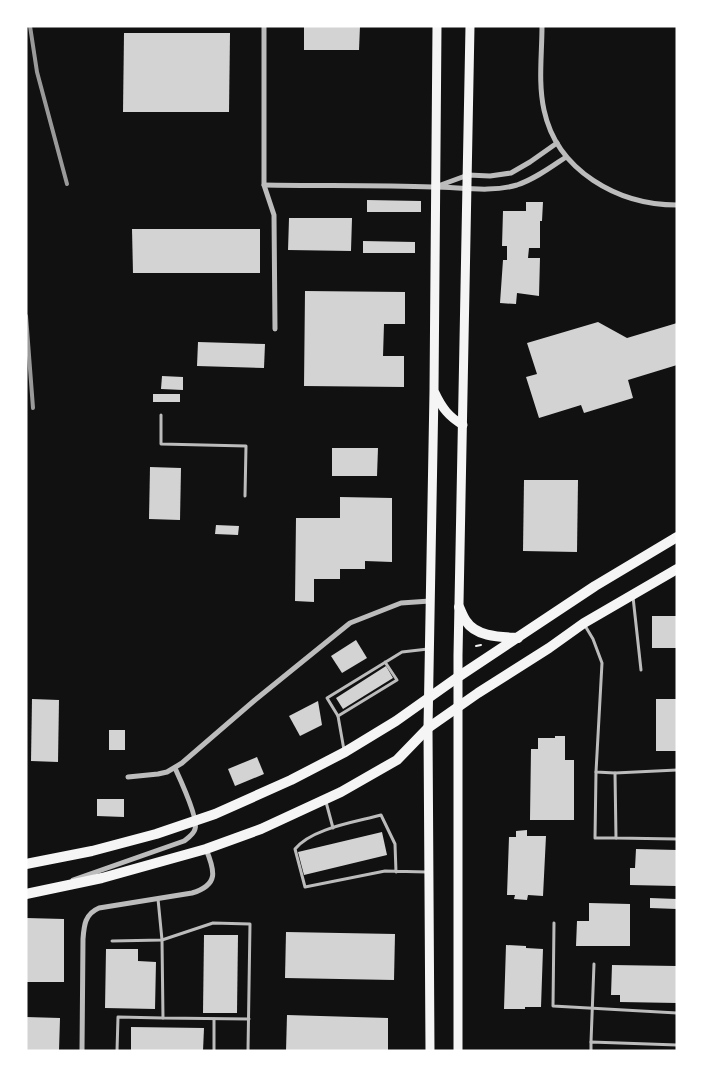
<svg xmlns="http://www.w3.org/2000/svg" width="703" height="1077" font-family="Roboto,sans-serif">
	<rect width="100%" height="100%" fill="#111"/>
	<g fill="#d3d3d3">
		<path d="M304,26H360L359,50H304Z"/>
		<path d="M124,33H230L229,112H123Z"/>
		<path d="M367,200L421,201V212H367Z"/>
		<path d="M526,202H543L542,221H540V248H529L528,258H540L539,296L517,293L516,304L500,303L503,260H507V246H502L503,211H526Z"/>
		<path d="M289,218H352L351,251L288,250Z"/>
		<path d="M132,229H260V273H133Z"/>
		<path d="M363,241L415,242V253H363Z"/>
		<path d="M305,291L405,292V324H384L383,356H404V387L304,386Z"/>
		<path d="M598,322L627,338L677,323V365L628,380L633,398L584,413L581,405L539,418L526,377L537,374L527,343Z"/>
		<path d="M198,342L265,344L264,368L197,366Z"/>
		<path d="M162,376L183,377V390L161,389Z"/>
		<rect x="153" y="394" width="27" height="8"/>
		<path d="M332,448H378L377,476H332Z"/>
		<path d="M150,467L181,468L180,520L149,519Z"/>
		<path d="M524,480H578L577,552L523,551Z"/>
		<path d="M340,497L392,498V562L365,561V569H340V579H314V602L295,601L296,518H340Z"/>
		<path d="M216,525L239,526L238,535L215,534Z"/>
		<rect x="652" y="616" width="25" height="32"/>
		<path d="M356,640L367,658L342,673L331,656Z"/>
		<path d="M386,666L393,678L343,709L336,698Z"/>
		<path d="M32,699L59,700L58,762L31,761Z"/>
		<rect x="656" y="699" width="21" height="52"/>
		<path d="M318,701L322,725L300,736L289,716Z"/>
		<rect x="109" y="730" width="16" height="20"/>
		<path d="M555,736H565V760H574V820H530L531,749H538V738H555Z"/>
		<path d="M257,757L264,774L235,786L228,769Z"/>
		<path d="M97,799H124V817L97,816Z"/>
		<path d="M527,830V836H546L543,896L528,895L527,900L514,899L515,895H507L509,837H516V831Z"/>
		<path d="M382,832L387,855L304,875L298,852Z"/>
		<path d="M636,849L677,850V886L630,885V868H635Z"/>
		<path d="M650,898L677,899V909L650,908Z"/>
		<path d="M589,903L630,904V946H576L577,921H589Z"/>
		<path d="M26,918L64,919V982H26Z"/>
		<path d="M286,932L395,934L394,980L285,978Z"/>
		<path d="M204,935H238L237,1013H203Z"/>
		<path d="M506,945L526,946V948L543,949L541,1007H525V1009H504Z"/>
		<path d="M106,949H138V961L156,962L155,1009L105,1008Z"/>
		<path d="M612,965L677,966V1003L620,1002V995H611Z"/>
		<path d="M287,1015L388,1018V1051H286Z"/>
		<path d="M26,1017L60,1018L59,1051H26Z"/>
		<path d="M131,1027L204,1028L203,1051H131Z"/>
	</g>
	<g fill="none" stroke-linecap="round" stroke-linejoin="round">
		<path stroke="#f5f5f5" stroke-width="2" d="M476,646L481,645"/>
		<g stroke="#bcbcbc" stroke-width="3">
			<path d="M161,415V444L246,446L245,496"/>
			<path d="M633,597L641,670"/>
			<path d="M584,624L593,639L602,663L596,772L615,773L616,838L677,839"/>
			<path d="M385,662L397,680L338,716L327,698L402,652L428,649"/>
			<path d="M338,716L344,750"/>
			<path d="M596,772L595,838H616"/>
			<path d="M615,773L677,770"/>
			<path d="M326,802L333,828"/>
			<path d="M396,872L395,844L381,815C356,822 312,828 295,849L305,887L385,871L427,872"/>
			<path d="M158,899L162,940L163,1018L249,1019"/>
			<path d="M554,923L553,1006L677,1013"/>
			<path d="M112,941L162,940L213,923L250,924L248,1051"/>
			<path d="M591,1042L594,964"/>
			<path d="M117,1051L118,1017L163,1018"/>
			<path d="M214,1051V1019"/>
			<path d="M591,1051V1042L677,1045"/>
		</g>
		<g stroke="#bcbcbc" stroke-width="5">
			<path d="M264,26V185L274,215L275,329"/>
			<path d="M542,26C542,54 538,83 544,110C557,171 618,205 677,205"/>
			<path d="M264,185C321,186 377,185 433,187C460,187 490,193 517,185C535,179 551,167 566,157"/>
			<path d="M438,186L468,175L490,176L511,173L530,162L557,143"/>
			<path d="M128,777L158,774L167,772L182,763L255,700L350,623L401,603L430,601"/>
			<path d="M73,880L184,841C188,838 194,834 195,829C199,819 180,779 175,768"/>
			<path d="M82,1051L83,939C84,925 85,914 99,908L192,893C219,885 215,871 206,849"/>
		</g>
		<g stroke="#f5f5f5" stroke-width="9">
			<path d="M435,393C442,408 449,417 463,425"/>
			<path d="M430,1051L428,728L434,391L437,26"/>
			<path d="M458,1051V656L470,26"/>
		</g>
		<g stroke="#f5f5f5" stroke-width="10">
			<path d="M459,607C461,611 463,617 466,621C476,637 501,637 518,638"/>
			<path d="M26,864L92,851L156,834L215,814L291,780L345,752L396,721L458,677L595,586L677,537"/>
			<path d="M26,894L102,878L206,849L261,829L341,792L397,760L428,728L478,693L549,648L584,623L677,569"/>
		</g>
		<g stroke="#9a9a9a" stroke-width="4">
			<path d="M30,26L37,72L67,184"/>
			<path d="M26,316L33,408"/>
		</g>
	</g>
	<rect width="703" height="1077" fill="none" stroke="#ffffff" stroke-width="55"/>
</svg>
